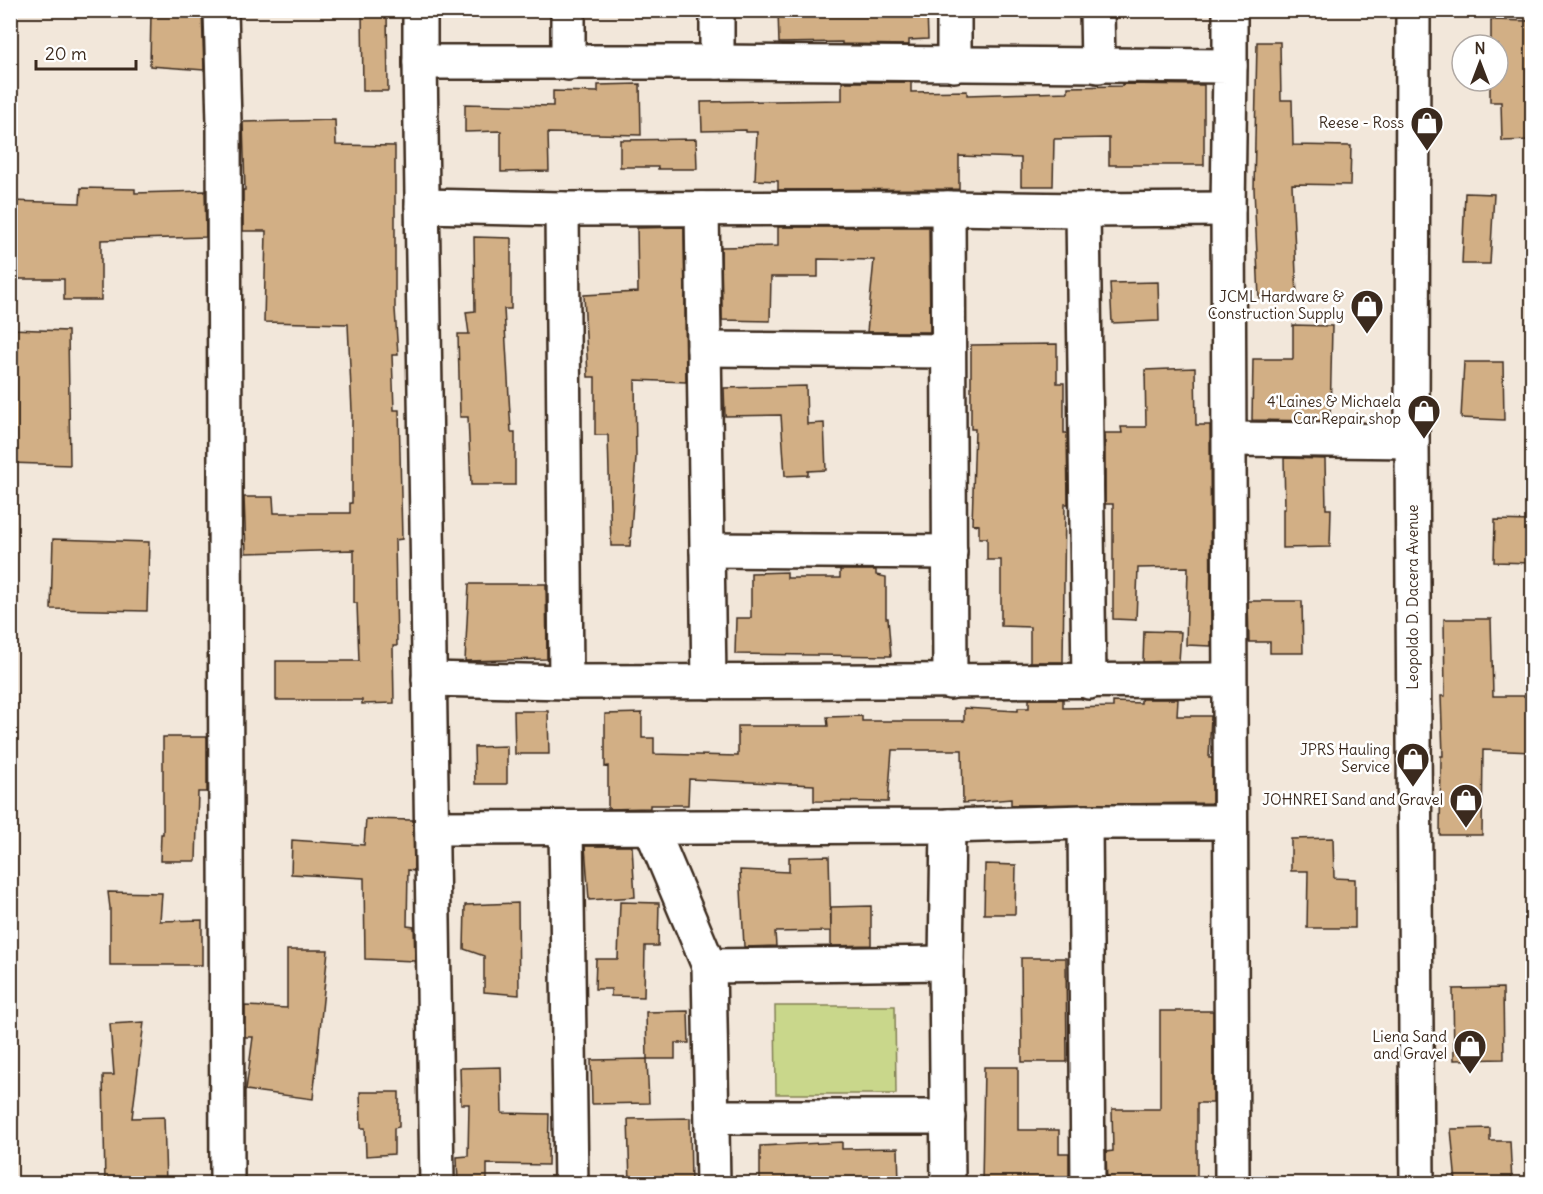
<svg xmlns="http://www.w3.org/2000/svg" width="1543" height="1194" font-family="Delius,sans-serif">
	<rect width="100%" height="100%" fill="#f2e7da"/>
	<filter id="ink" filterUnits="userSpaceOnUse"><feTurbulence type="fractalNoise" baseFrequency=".0167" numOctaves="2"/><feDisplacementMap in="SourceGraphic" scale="12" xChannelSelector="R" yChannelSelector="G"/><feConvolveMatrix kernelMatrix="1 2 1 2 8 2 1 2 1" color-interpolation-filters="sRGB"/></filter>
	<g filter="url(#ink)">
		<path fill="#c9d78b" stroke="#828054" stroke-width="1.5" d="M775,1006H895L896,1094H776Z"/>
		<g fill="#d2af85" stroke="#3b2a1e" stroke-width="1.5">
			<path d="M151,10H202L204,70L150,66Z"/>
			<path d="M362,10H387L388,91H363Z"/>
			<path d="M778,10H927L928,39L909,40V45L842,44V42L779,43Z"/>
			<path d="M1491,20L1531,21L1530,89H1533V140L1502,141L1501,102H1490V81H1498V45H1491Z"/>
			<path d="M1257,42H1280L1281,100H1292L1293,145L1351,146L1350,185L1292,184L1297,297L1259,298L1254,189Z"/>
			<path d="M842,82H911V92L967,91V95L1068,92V87L1122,86V84L1204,85V165H1109V138L1054,139L1053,186H1021V158L959,156V189L778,190V181L755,180L757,132H746V130L702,131L701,102L842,100Z"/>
			<path d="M640,84L641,135L548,133L549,171L501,172V131L465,132V104L553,106V91L598,92V85Z"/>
			<path d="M335,120L336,145L395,146V309L398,355H392L394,410H399L402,539L395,540L397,646H393L394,703L362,704V700H276V661H359L357,603H354V550L246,553L244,497H273L274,513H350V503H352V411L348,324L264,322L266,231H243V190H245L243,122Z"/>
			<path d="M696,139L697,169H658V167H620V140Z"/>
			<path d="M81,188L135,189V193L205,191L206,237L101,240V300H64V279H10V201L80,203Z"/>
			<path d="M1465,193L1494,194L1490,264H1462Z"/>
			<path d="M684,227L686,382L635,380L636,457L630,546H611L608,435H595V377H588L584,295L638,292L637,228Z"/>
			<path d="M778,227H929L930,332H867L874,260L818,259V277H771L770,321L722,320L721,247L778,246Z"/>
			<path d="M474,237L511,238V309H504L511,432H515V485H471L468,417H460L458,334H469L466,312L475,311Z"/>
			<path d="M1158,282L1159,321L1112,323L1110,283Z"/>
			<path d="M1293,325L1332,326L1330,421L1252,420L1253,359H1293Z"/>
			<path d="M10,329L68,331L70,465L10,463Z"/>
			<path d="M1057,344V383H1064V433H1067L1068,504H1065L1063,662H1030V627L1001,626V560H987V538H979V525L972,524L975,429H971V345Z"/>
			<path d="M1464,362H1503L1504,420L1461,418Z"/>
			<path d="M1195,368L1196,425H1210L1211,646L1186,645L1188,567L1138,568L1136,620L1113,619V504H1105V433H1122L1121,427H1146L1145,370Z"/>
			<path d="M806,386L807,424L824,423L826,470L808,471V475L785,476L781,415L725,416L724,388Z"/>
			<path d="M1284,458L1325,459L1326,509H1331L1330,547L1283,548V509H1285Z"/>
			<path d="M1495,520L1533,521V563L1494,562Z"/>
			<path d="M53,539L149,542L147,611L51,609Z"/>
			<path d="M840,570H876V575L886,577V618H888L891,656L735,654L736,618H751V573L787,572V578H840Z"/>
			<path d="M469,584H546L547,659L465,661Z"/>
			<path d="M1248,601H1302L1303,653H1270V642H1249Z"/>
			<path d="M1444,619H1491L1493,696H1533V752L1483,750L1482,835H1440L1441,756H1443L1441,696H1445Z"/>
			<path d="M1144,631L1181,632L1179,661L1143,662Z"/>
			<path d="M1029,699H1063V708L1113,707V702L1141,703V699H1178L1177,716H1211L1209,758H1212V803L1015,805H1011V799L963,803L962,750H892L888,802L814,801V785L689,779L688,805H650V808L608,809V766L605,767V714L642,713V738H654V754L738,756V726H828L827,717L862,716V721H964V708L1018,711V708H1029Z"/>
			<path d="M514,711H548L549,754H515Z"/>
			<path d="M163,737H207V792H198L196,861H160L161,834H163Z"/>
			<path d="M507,746V784H475L474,747Z"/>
			<path d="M366,819L413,820L414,871L408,870L407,926L414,927L415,961L365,959L364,878L291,874L292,840L364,845Z"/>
			<path d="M1333,838L1334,878L1355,879V928H1307L1308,871H1291V839Z"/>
			<path d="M585,846H632L635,897L589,900Z"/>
			<path d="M829,856L831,931L775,932L776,946L744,947L740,870L789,872V857Z"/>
			<path d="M985,864L1016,865L1015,914H984Z"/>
			<path d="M108,892L162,893L160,921L202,920V965H110V908Z"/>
			<path d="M620,902L659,903L658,946H645L644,997L611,996V989H595L596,959H618Z"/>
			<path d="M518,903L519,995L484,992V956L464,949L465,905Z"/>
			<path d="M871,906V945L831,946V907Z"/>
			<path d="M287,950H328L313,1099L246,1090L253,1037H245V1006L287,1008Z"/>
			<path d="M1021,958H1066L1067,1062H1022Z"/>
			<path d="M1503,988L1504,1059L1454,1060L1453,989Z"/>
			<path d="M688,1011L689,1043H675V1059H647L646,1012Z"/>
			<path d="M1160,1011H1213V1103H1197V1184H1107L1106,1152L1113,1151L1112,1109H1160Z"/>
			<path d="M144,1022L132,1118L164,1117L166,1184H105L103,1075H114L110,1024Z"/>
			<path d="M647,1059L649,1103L592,1104L591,1060Z"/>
			<path d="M501,1067L502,1113L549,1114L548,1165L487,1164V1184H458L457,1157L468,1156L469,1104H461L460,1068Z"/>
			<path d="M984,1067H1018V1130H1059V1153H1069V1184H982Z"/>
			<path d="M360,1092H399V1127L394,1128V1154L366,1156L365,1128H361Z"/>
			<path d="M690,1118L691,1184H630L628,1119Z"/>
			<path d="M1490,1128V1141H1510L1512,1184H1456L1451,1129Z"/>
			<path d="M842,1142V1149L898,1148L899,1184H760V1146Z"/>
		</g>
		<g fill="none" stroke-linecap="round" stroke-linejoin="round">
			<g stroke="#3b2a1e" stroke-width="38">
				<g id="street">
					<path d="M221,10L224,123L227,1184"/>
					<path d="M420,10V62"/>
					<path d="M1097,10L1098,66"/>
					<path d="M717,62V10"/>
					<path d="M568,63V10"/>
					<path d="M954,65V10"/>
					<path d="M1230,66V10"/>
					<path d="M422,206L562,209L948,208L1083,210L1228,209"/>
					<path d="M948,208L950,682"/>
					<path d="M562,209L566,682"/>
					<path d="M702,209L709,682"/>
					<path d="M1083,210L1089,682"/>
					<path d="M704,349L948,351"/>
					<path d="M1231,439L1412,441"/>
					<path d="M707,550L950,552"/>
					<path d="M429,679L566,682L1229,680"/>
					<path d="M1085,822L1088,1184"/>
					<path d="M948,826L946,963L948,1184"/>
					<path d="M432,828L948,826L1085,822H1230"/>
					<path d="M566,828L571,1184"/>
					<path d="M651,828L709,966L713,1184"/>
					<path d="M709,966L946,963"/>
					<path d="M713,1117H948"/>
					<path d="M437,1184L420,62H717L1230,66L1228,209L1232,1184"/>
				</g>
			</g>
			<g stroke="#3b2a1e" stroke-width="38">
				<path id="secondary" d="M1413,10L1412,441L1417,1184"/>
			</g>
			<use href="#street" stroke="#fff" stroke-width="33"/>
			<use href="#secondary" stroke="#fff" stroke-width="33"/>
		</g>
	</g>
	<defs>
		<g id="shop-pin" transform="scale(1.725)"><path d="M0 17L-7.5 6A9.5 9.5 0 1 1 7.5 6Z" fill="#3b2a1e" stroke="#fff"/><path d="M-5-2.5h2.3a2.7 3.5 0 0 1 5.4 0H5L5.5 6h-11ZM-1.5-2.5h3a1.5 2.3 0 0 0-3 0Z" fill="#fff"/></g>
	</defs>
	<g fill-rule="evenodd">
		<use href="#shop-pin" x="1427" y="123"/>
		<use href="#shop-pin" x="1367" y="306"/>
		<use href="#shop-pin" x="1424" y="411"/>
		<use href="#shop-pin" x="1413" y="759"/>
		<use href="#shop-pin" x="1466" y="800"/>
		<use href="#shop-pin" x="1470" y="1046"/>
	</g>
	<g text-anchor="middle" stroke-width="5" stroke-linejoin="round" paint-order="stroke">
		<g font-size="15" fill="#3b2a1e" stroke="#fff" text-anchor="end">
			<text x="1404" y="128">Reese - Ross</text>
			<text x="1344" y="302">JCML Hardware &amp;<tspan x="1344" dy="17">Construction Supply</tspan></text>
			<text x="1401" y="407">4'Laines &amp; Michaela<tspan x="1401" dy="17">Car Repair shop</tspan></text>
			<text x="1390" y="755">JPRS Hauling<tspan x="1390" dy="17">Service</tspan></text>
			<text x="1443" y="805">JOHNREI Sand and Gravel</text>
			<text x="1447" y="1042">Liena Sand<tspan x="1447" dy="17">and Gravel</tspan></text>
		</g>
		<g font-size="15" fill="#3b2a1e" stroke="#fff">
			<text transform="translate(1413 597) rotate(-90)" y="5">Leopoldo D. Dacera Avenue</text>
		</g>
	</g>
	<rect width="1543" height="1194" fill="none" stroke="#fff" stroke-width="36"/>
	<rect x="18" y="18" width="1507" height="1158" fill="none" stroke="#3b2a1e" stroke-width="2" filter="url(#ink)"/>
	<g transform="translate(1480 63)"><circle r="28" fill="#ffffff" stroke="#b1aaa5" stroke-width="1.5"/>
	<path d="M0-4.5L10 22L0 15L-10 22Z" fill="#3b2a1e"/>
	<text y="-9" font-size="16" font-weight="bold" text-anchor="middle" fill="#3b2a1e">N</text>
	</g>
	<path d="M36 60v9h100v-9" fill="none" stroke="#3b2a1e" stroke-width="3"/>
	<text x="45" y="60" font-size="18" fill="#3b2a1e" stroke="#ffffff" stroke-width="4.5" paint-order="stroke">20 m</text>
</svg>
